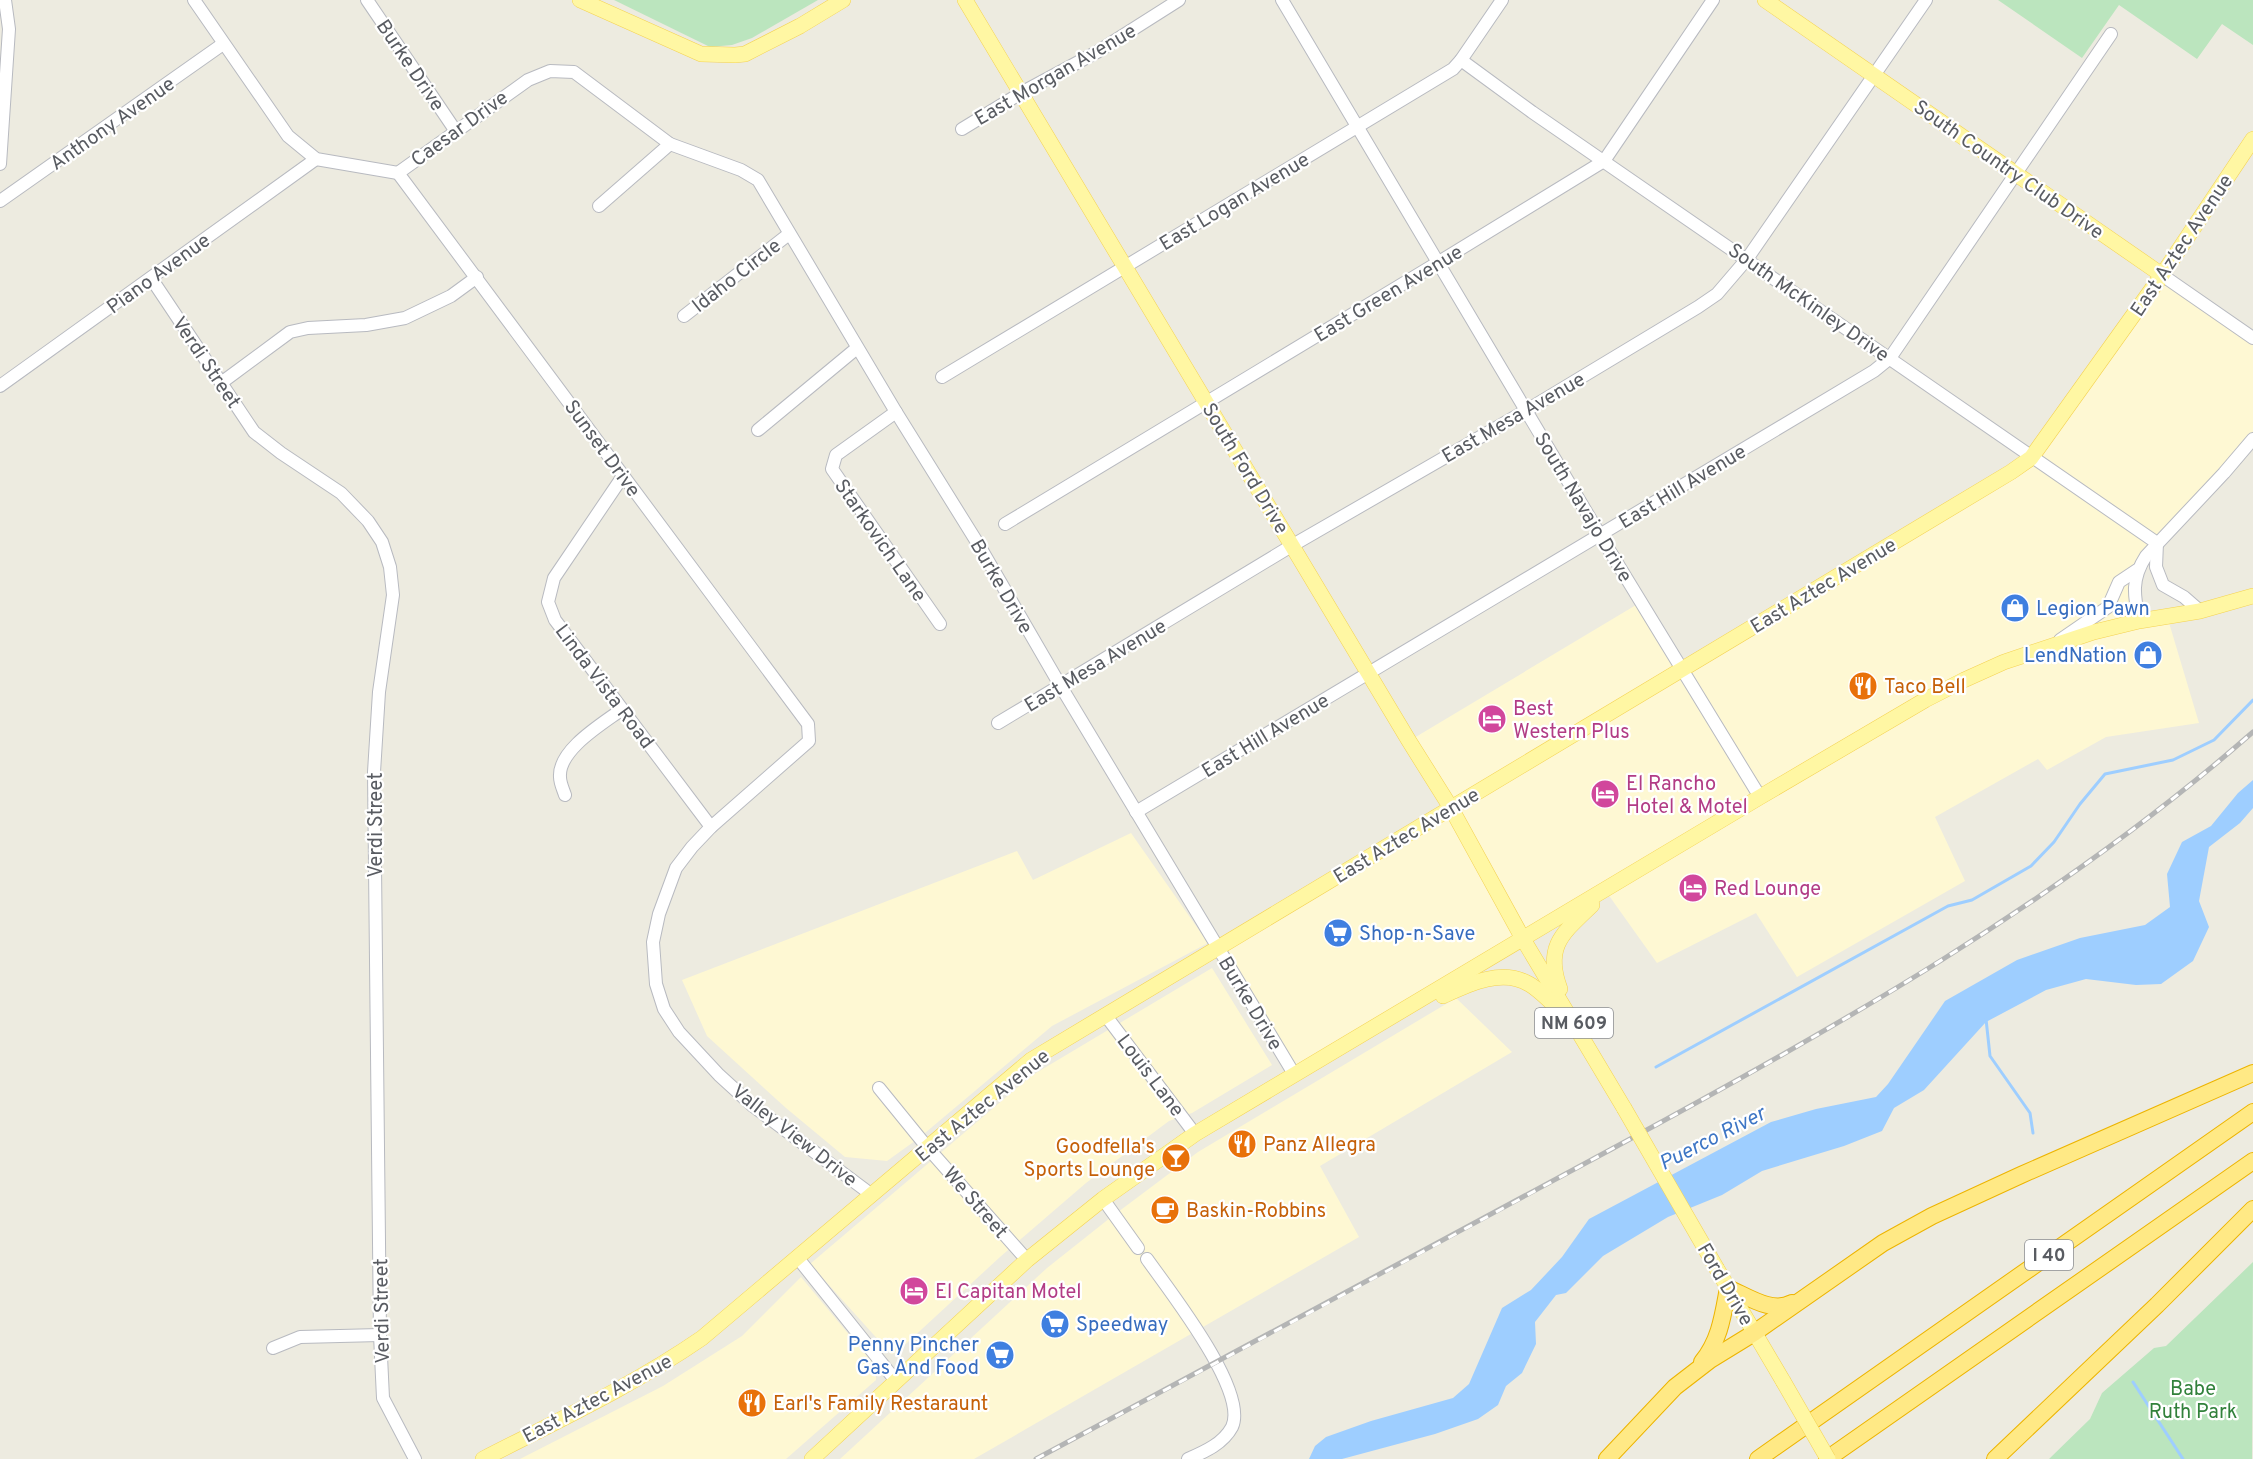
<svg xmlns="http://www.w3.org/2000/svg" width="2253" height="1459" font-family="Overpass,sans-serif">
	<rect width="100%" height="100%" fill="#edebe0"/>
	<g fill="#fef8d3">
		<path d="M2162,275L2253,338V439L2137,570L2139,620L2167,616L2199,723L2106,737L2047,770L2038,759L1935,817L1965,881L1797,977L1756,913L1657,963L1605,890L1294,1074L1218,948L1450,808L1409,741L1641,602L1682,669L2011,472Z"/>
		<path d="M1131,833L1208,943L1052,1026L919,1138L887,1161L845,1157L786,1108L707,1036L682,980L1017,851L1033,880Z"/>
		<path d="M1212,968L1272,1065L1192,1113L1169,1121L1086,1183L1000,1257L896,1353L891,1354L810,1264L1031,1076Z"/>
		<path d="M1456,998L1512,1052L1320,1166L1359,1237L974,1459H840L1047,1268L1110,1218L1198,1152Z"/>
		<path d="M801,1277L876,1367V1380L786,1459H520L663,1386L742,1336Z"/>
	</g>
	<g fill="#bbe5be">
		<path d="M614,0H818L752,38L732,45L710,47Z"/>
		<path d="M1998,0H2253V45L2222,24L2197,59L2119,5L2082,58Z"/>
		<path d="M2253,1262L2252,1459H2049L2090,1419L2102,1393L2154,1348L2166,1346Z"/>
	</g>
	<path fill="#9eceff" d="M2253,780V808L2240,823L2209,847L2199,901L2209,927L2193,961L2161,984L2136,985L2086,979L2046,990L1986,1022L1924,1090L1894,1108L1882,1131L1844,1146L1762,1171L1722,1195L1668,1217L1603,1256L1566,1293L1556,1295L1535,1322L1536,1344L1522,1373L1506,1386L1498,1405L1478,1419L1435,1434L1342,1459H1309L1315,1446L1326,1437L1371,1421L1453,1398L1469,1384L1502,1308L1531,1290L1562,1257L1589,1219L1771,1122L1816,1109L1876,1097L1888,1084L1945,1001L2017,960L2080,938L2145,925L2170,907L2167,874L2182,842L2211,826L2238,793Z"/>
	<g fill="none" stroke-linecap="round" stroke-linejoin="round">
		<g stroke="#9eceff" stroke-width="3">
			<path d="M1986,1019L1990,1056L2030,1113L2033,1133"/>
			<path d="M1656,1067L1948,906L1972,900L2031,866L2054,842L2080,804L2105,774L2173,760L2214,740L2253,700"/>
			<path d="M2133,1382L2183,1459"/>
		</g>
		<g stroke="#b8bac0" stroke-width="14">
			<g id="minor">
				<path d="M194,0L288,136L316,159L398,173L528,80L550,71L574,72L670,144L741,170L758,180L896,412L980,547L1060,685L1294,1074"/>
				<path d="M367,0L455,130"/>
				<path d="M1282,0L1600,535L1760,797"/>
				<path d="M1461,60L1532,112L2157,543"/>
				<path d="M962,129L1021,93L1097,52L1179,0"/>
				<path d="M0,164L9,29L5,0"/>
				<path d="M398,173L808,724L809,741L711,827L692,847L676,868L659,914L653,942L656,984L664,1009L679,1032L719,1075L753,1106L872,1195"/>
				<path d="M0,201L223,44"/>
				<path d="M599,206L670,144"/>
				<path d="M2162,275L2253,338"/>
				<path d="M151,278L254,432L281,453L341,493L368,521L382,542L390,567L393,595L379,692L374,772L380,1335L383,1398L415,1459"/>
				<path d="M684,316L789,234"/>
				<path d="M942,377L1453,69L1461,60L1502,0"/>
				<path d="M221,383L290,332L308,328L366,325L405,318L451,296L477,277"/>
				<path d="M0,386L316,159"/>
				<path d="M896,412L836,455L832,469L940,624"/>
				<path d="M758,430L857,348"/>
				<path d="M623,476L554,578L548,602L555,620L711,827"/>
				<path d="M1005,524L1439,262L1604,161L1713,0"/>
				<path d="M2157,543L2156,567L2163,585L2184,597L2200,611"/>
				<path d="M2139,621C2134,595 2131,579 2146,556L2224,473L2253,439"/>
				<path d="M2060,640L2108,607L2119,582L2137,570"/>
				<path d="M998,723L1293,545L1527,410L1698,307L1717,294L1747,259L1926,0"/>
				<path d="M565,795C563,789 560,783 560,777C558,750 602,724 621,710"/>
				<path d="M1136,812L1874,371L1890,358L2111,34"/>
				<path d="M1106,1016L1195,1134"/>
				<path d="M879,1088L927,1147L1027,1260"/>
				<path d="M1103,1199L1138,1248"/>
				<path d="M797,1257L896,1381"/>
				<path d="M1147,1259C1168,1289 1249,1391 1232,1427C1223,1444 1204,1452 1188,1459"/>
				<path d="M273,1348L300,1337L380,1335"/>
			</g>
		</g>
		<g stroke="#f4d252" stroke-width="16">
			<g id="major">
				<path d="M580,0L701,54L735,55L745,54L800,26L843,0"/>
				<path d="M965,0L1409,741L1451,808L1523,939L1624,1108"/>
				<path d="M1765,0L2162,275"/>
				<path d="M1560,989C1544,946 1563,933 1592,905"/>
				<path d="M1443,996C1469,984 1502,968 1529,984C1541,991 1552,1003 1562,1013"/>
				<path d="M1717,1269L1783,1381"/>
				<path d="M483,1459C557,1421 634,1385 702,1338L1031,1060L2011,472L2031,458L2162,275L2253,139"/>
				<path d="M812,1459L1027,1260L1103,1199L1195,1134L1760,797L1925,700L1964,680L2004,662L2094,632L2139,621L2200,611L2253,596"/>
			</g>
		</g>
		<g stroke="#edb400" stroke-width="18">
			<g id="highway">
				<path d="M1702,1362C1720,1340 1723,1315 1728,1288C1747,1296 1772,1314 1792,1303"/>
				<path d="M1607,1459L1675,1387L1710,1360L1754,1333L1883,1243L1932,1216L2021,1175L2253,1073"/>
				<path d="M1758,1459L2253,1112"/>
				<path d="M1827,1459L2253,1161"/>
				<path d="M1995,1459L2157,1305L2253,1209"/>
			</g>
		</g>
		<use href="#minor" stroke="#fff" stroke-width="12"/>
		<use href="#major" stroke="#fff7a3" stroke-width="15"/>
		<use href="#highway" stroke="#ffe985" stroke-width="16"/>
		<g stroke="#b4b5b5" stroke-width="5">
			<path id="rail" d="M1036,1459C1227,1357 1418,1255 1608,1151C1834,1029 2059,902 2253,732"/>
		</g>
		<use href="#rail" stroke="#fff" stroke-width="3" stroke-dasharray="9" stroke-linecap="butt"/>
		<g stroke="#f4d252" stroke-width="16" stroke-linecap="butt">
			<g id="major-bridge">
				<path d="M1624,1108L1717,1269"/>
				<path d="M1783,1381L1828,1459"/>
			</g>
		</g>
		<use href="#major-bridge" stroke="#fff7a3" stroke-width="15"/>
	</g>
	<defs>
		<g id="shop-disc" transform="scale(1.5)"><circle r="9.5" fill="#3f7fe0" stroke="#fff"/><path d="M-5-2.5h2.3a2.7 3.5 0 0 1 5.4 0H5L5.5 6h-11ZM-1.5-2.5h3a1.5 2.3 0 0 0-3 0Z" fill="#fff"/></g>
		<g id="restaurant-disc" transform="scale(1.5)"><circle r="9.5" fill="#e8710a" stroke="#fff"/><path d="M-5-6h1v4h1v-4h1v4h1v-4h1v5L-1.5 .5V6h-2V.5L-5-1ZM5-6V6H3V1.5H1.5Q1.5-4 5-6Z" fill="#fff"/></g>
		<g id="hotel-disc" transform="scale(1.5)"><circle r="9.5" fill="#d1479c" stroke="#fff"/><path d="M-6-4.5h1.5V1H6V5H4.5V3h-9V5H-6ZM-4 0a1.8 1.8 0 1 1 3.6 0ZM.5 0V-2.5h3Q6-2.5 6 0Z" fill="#fff"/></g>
		<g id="supermarket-disc" transform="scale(1.5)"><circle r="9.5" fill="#3f7fe0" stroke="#fff"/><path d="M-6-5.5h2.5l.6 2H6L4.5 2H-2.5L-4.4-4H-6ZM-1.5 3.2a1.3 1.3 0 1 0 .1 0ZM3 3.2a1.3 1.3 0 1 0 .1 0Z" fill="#fff"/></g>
		<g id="bar-disc" transform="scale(1.5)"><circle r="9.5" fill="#e8710a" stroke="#fff"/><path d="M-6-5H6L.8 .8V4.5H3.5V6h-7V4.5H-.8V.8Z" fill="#fff"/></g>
		<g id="cafe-disc" transform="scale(1.5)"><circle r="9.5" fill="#e8710a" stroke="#fff"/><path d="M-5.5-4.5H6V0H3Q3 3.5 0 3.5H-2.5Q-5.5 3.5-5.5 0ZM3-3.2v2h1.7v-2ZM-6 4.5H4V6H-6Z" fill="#fff"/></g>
	</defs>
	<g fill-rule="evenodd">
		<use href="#shop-disc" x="2015" y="608"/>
		<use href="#shop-disc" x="2148" y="655"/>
		<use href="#restaurant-disc" x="1863" y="686"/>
		<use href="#hotel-disc" x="1492" y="719"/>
		<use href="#hotel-disc" x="1605" y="794"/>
		<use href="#hotel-disc" x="1693" y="888"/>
		<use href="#supermarket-disc" x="1338" y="933"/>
		<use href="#restaurant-disc" x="1242" y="1144"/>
		<use href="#bar-disc" x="1176" y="1158"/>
		<use href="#cafe-disc" x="1165" y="1210"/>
		<use href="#hotel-disc" x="914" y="1291"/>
		<use href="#supermarket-disc" x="1055" y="1324"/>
		<use href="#supermarket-disc" x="1000" y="1355"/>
		<use href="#restaurant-disc" x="752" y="1403"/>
	</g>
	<g text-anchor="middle" stroke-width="4.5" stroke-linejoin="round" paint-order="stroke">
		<g fill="#fff" stroke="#8b8d91" stroke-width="1.5">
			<rect x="1535" y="1008" width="78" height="30" rx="4.5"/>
			<rect x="2025" y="1240" width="48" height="30" rx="4.5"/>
		</g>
		<g font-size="18" font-weight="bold" fill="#595c62">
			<text x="1574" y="1029">NM 609</text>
			<text x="2049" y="1261">I 40</text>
		</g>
		<g font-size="20" fill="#595c62" stroke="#fff">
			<text transform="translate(411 65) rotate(56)" y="7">Burke Drive</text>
			<text transform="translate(1055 74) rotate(-30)" y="7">East Morgan Avenue</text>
			<text transform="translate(112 123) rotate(-35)" y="7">Anthony Avenue</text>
			<text transform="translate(459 128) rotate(-36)" y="7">Caesar Drive</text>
			<text transform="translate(2009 169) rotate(35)" y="7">South Country Club Drive</text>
			<text transform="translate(1234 201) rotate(-31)" y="7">East Logan Avenue</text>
			<text transform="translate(2181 245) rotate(-56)" y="7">East Aztec Avenue</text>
			<text transform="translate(158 273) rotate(-36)" y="7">Piano Avenue</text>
			<text transform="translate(736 275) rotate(-38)" y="7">Idaho Circle</text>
			<text transform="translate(1388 293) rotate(-31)" y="7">East Green Avenue</text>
			<text transform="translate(1809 302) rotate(35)" y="7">South McKinley Drive</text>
			<text transform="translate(207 362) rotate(56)" y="7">Verdi Street</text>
			<text transform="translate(1513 417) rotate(-30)" y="7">East Mesa Avenue</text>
			<text transform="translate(603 448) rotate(54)" y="7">Sunset Drive</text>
			<text transform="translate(1246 468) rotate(59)" y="7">South Ford Drive</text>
			<text transform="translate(1682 486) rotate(-31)" y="7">East Hill Avenue</text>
			<text transform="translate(1584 507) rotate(59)" y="7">South Navajo Drive</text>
			<text transform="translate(881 540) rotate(55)" y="7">Starkovich Lane</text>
			<text transform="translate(1823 585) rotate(-31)" y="7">East Aztec Avenue</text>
			<text transform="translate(1002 586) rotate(60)" y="7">Burke Drive</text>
			<text transform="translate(1095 665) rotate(-31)" y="7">East Mesa Avenue</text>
			<text transform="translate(605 686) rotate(53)" y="7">Linda Vista Road</text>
			<text transform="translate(1265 735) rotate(-31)" y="7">East Hill Avenue</text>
			<text transform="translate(375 825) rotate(-90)" y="7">Verdi Street</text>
			<text transform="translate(1406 835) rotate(-31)" y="7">East Aztec Avenue</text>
			<text transform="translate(1251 1003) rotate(59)" y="7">Burke Drive</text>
			<text transform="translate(1151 1075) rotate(53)" y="7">Louis Lane</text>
			<text transform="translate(982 1105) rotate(-39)" y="7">East Aztec Avenue</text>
			<text transform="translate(795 1135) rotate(38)" y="7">Valley View Drive</text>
			<text transform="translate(976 1202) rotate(49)" y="7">We Street</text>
			<text transform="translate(1726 1284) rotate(60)" y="7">Ford Drive</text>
			<text transform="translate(381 1311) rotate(-91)" y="7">Verdi Street</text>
			<text transform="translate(597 1398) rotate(-28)" y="7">East Aztec Avenue</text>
		</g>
		<g font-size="20" fill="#366cbe" stroke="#fff" text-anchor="start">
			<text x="2036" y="615">Legion Pawn</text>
			<text x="2127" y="662" text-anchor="end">LendNation</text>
			<text x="1359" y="940">Shop-n-Save</text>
			<text x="1076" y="1331">Speedway</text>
			<text x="979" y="1351" text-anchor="end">Penny Pincher<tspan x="979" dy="23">Gas And Food</tspan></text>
		</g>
		<g font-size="20" fill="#c56008" stroke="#fff" text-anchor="start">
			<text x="1884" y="693">Taco Bell</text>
			<text x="1263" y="1151">Panz Allegra</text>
			<text x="1155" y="1153" text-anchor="end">Goodfella's<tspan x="1155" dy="23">Sports Lounge</tspan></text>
			<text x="1186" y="1217">Baskin-Robbins</text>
			<text x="773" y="1410">Earl's Family Restaraunt</text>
		</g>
		<g font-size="20" fill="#b23c85" stroke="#fff" text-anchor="start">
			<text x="1513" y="715">Best<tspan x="1513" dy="23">Western Plus</tspan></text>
			<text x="1626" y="790">El Rancho<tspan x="1626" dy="23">Hotel &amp; Motel</tspan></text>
			<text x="1714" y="895">Red Lounge</text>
			<text x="935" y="1298">El Capitan Motel</text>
		</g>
		<g font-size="20" fill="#31813b" stroke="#fff">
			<text x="2193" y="1395">Babe<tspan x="2193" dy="23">Ruth Park</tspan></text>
		</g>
		<g font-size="21" font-style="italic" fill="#3e76c5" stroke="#fff">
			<text transform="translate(1712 1138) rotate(-27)" y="7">Puerco River</text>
		</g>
	</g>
</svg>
